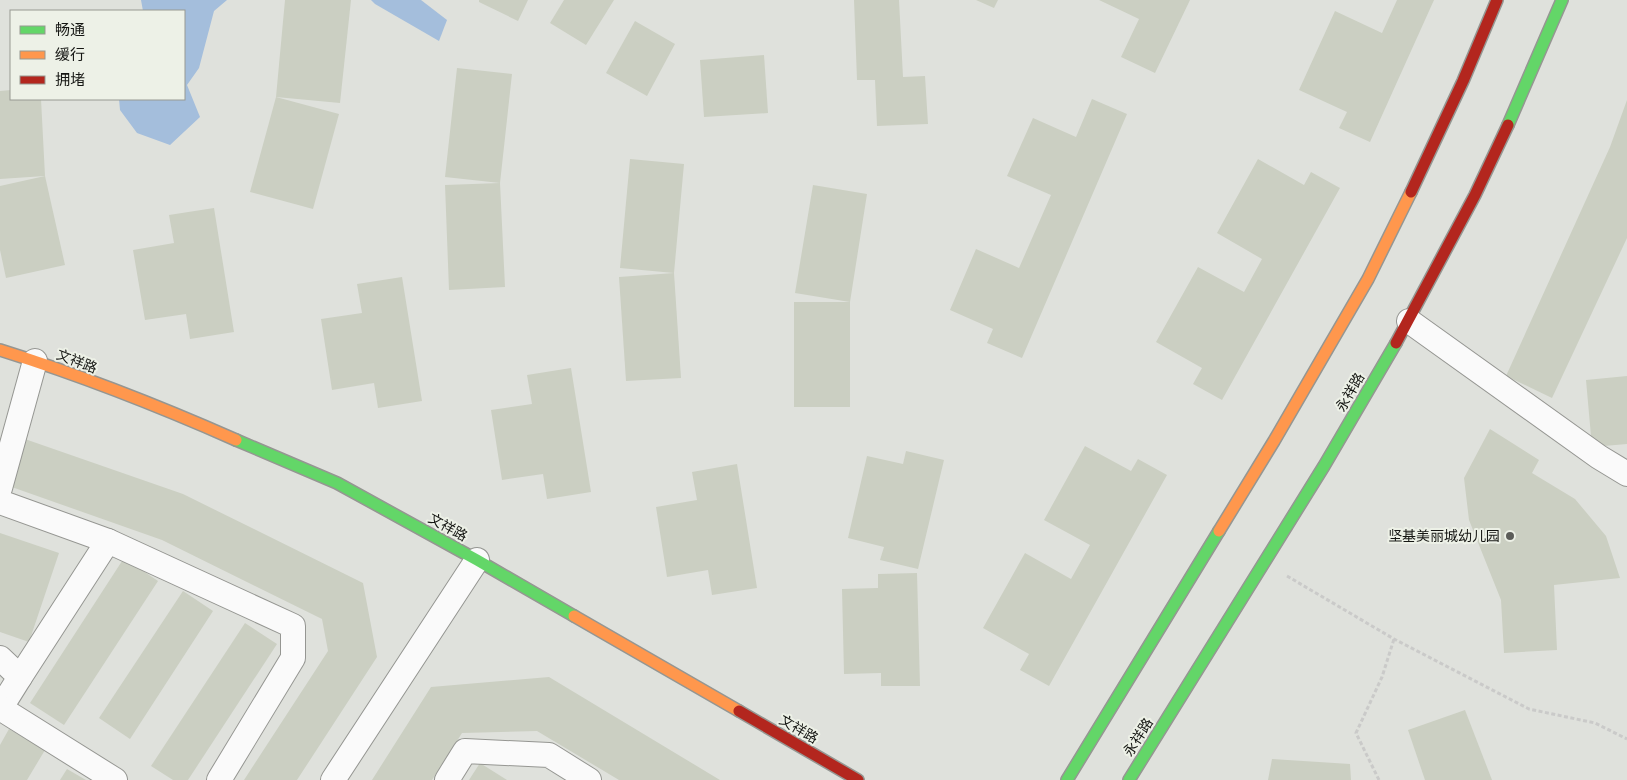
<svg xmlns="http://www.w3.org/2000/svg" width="1627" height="780" font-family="'Archivo Narrow','Noto Sans SC',sans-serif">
	<rect width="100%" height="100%" fill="#dfe1dc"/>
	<g fill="#a4bedc">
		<path d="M141,0H227L214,11L199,68L187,85L200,117L170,145L137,133L120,110L119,99H184V11H143Z"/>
		<path d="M371,0H421L447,20L439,41L375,4Z"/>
	</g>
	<g fill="#cbcfc2">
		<path d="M285,0H351L340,103L276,97Z"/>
		<path d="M479,0H528L518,21L479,2Z"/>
		<path d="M564,0H614L586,45L550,23Z"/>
		<path d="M854,0H899L903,77L925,76L928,124L877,126L875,80H857Z"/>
		<path d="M976,0H998L994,8Z"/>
		<path d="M1099,0H1190L1155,73L1121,57L1139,19Z"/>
		<path d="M1397,0H1434L1370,142L1339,128L1347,112L1299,90L1335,11L1382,33Z"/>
		<path d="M635,21L675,44L647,96L606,73Z"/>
		<path d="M764,55L768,113L704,117L700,60Z"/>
		<path d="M457,68L512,74L500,183L505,287L449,290L445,185L500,183L445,177Z"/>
		<path d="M11,90V99H41L45,176L0,179V91Z"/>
		<path d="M276,97L339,114L313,209L250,192Z"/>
		<path d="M1092,99L1127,114L1022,358L987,343L993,329L950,310L976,249L1019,268L1051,195L1007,176L1033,118L1076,137Z"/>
		<path d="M1627,100V238L1552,398L1506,376L1610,147Z"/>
		<path d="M630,159L684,164L674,273L620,268Z"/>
		<path d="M1258,159L1304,185L1311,172L1340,188L1222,400L1193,384L1202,368L1156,342L1198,267L1244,292L1262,259L1217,233Z"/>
		<path d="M45,176L65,265L6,278L0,250V186Z"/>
		<path d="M813,185L867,194L850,302V407H794V302H850L795,293Z"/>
		<path d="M214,208L234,332L190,339L186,314L145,320L133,250L174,243L169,215Z"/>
		<path d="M674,273L681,378L626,381L619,277Z"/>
		<path d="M402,277L422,401L378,408L374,383L332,390L321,319L362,313L357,284Z"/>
		<path d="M571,368L591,492L547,499L543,474L502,480L491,410L532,404L527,375Z"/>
		<path d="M1627,376V444L1592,447L1586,380Z"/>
		<path d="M1490,429L1539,460L1532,473L1575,499L1606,536L1620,578L1554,585L1557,650L1504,653L1501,600L1469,520L1464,478Z"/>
		<path d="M22,438L183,494L363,583L377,657L297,780H244L328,651L322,619L162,540L6,485Z"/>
		<path d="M1085,446L1131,471L1138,459L1167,475L1049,686L1020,670L1029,654L983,628L1025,553L1071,579L1090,545L1044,520Z"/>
		<path d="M906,451L944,460L918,569L880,560L884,547L848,538L867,456L903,464Z"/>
		<path d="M737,464L757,588L712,595L708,570L667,577L656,507L697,500L692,472Z"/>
		<path d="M0,533L59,553L29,642L0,632Z"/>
		<path d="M124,558L158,581L64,725L30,703Z"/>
		<path d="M917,573L920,686H881V673L844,674L842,589L878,588V574Z"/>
		<path d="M183,591L213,611L130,739L99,718Z"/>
		<path d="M245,623L277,644L188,780H173L151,766Z"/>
		<path d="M549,677L720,780H619L537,731L462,733L432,780H372L431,687Z"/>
		<path d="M1465,710L1492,780H1425L1408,730Z"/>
		<path d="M9,729L45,750L27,780H0V745Z"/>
		<path d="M1272,759L1350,764L1351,780H1268Z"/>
		<path d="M480,763L507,780H469Z"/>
		<path d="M67,769L86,780H60Z"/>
	</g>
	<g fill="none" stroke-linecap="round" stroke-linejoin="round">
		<g stroke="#959692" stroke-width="26">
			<g id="street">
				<path d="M1409,321L1599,457L1627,474"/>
				<path d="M0,488L35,361"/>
				<path d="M0,502L108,541L293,626V658L219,780"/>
				<path d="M0,658L20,677L0,709"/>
				<path d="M20,677L108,541"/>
				<path d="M0,708L115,780"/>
				<path d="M333,780L477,560"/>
				<path d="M447,780L465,751L549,755L589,780"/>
			</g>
		</g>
		<g stroke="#959692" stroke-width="14">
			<g id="fast">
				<path d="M1508,125L1562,0"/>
				<path d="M236,440L337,483L477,560L574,616"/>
				<path d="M1067,780L1219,531"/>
				<path d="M1129,780L1324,466L1396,343"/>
			</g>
		</g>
		<g stroke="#959692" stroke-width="14">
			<g id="slow">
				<path d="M0,350C80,375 159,406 236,440"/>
				<path d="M1219,531L1274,441L1368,279L1411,192"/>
				<path d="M574,616L739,711"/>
			</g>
		</g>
		<g stroke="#959692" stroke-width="14">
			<g id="jam">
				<path d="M1411,192L1463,81L1497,0"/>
				<path d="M1396,343L1475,195L1508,125"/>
				<path d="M739,711L858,780"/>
			</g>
		</g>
		<g stroke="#cacac9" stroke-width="3" stroke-dasharray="4 2.5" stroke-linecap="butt">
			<path d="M1287,576L1394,639L1529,709L1595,723L1627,739"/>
			<path d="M1379,780L1356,733L1382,677L1394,639"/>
		</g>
		<use href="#street" stroke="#fafafa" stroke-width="24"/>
		<use href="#fast" stroke="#63d668" stroke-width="11"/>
		<use href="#slow" stroke="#ff974d" stroke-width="11"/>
		<use href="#jam" stroke="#b3261e" stroke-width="11"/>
	</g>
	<circle fill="#5c5d59" stroke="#edf1e7" stroke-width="2" cx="1510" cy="536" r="5"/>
	<g text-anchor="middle" stroke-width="4" stroke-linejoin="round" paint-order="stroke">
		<g font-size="14" fill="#151613" stroke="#edf1e7">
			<text transform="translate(77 361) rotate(21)" y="5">文祥路</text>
			<text transform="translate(1350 392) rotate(-60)" y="5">永祥路</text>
			<text transform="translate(448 527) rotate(29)" y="5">文祥路</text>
			<text transform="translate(799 729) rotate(30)" y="5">文祥路</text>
			<text transform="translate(1138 737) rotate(-58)" y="5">永祥路</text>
		</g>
		<g font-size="14" fill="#151613" stroke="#edf1e7" text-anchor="end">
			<text x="1500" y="541">坚基美丽城幼儿园</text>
		</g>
	</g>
	<rect x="10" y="10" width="175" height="90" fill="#edf1e7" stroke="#979992"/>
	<rect x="20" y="26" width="25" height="8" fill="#63d668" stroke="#979992"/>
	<text x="55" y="35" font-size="15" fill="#151613">畅通</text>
	<rect x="20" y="51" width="25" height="8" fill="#ff974d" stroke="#979992"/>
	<text x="55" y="60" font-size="15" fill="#151613">缓行</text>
	<rect x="20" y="76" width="25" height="8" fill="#b3261e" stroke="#979992"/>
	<text x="55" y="85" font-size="15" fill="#151613">拥堵</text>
</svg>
